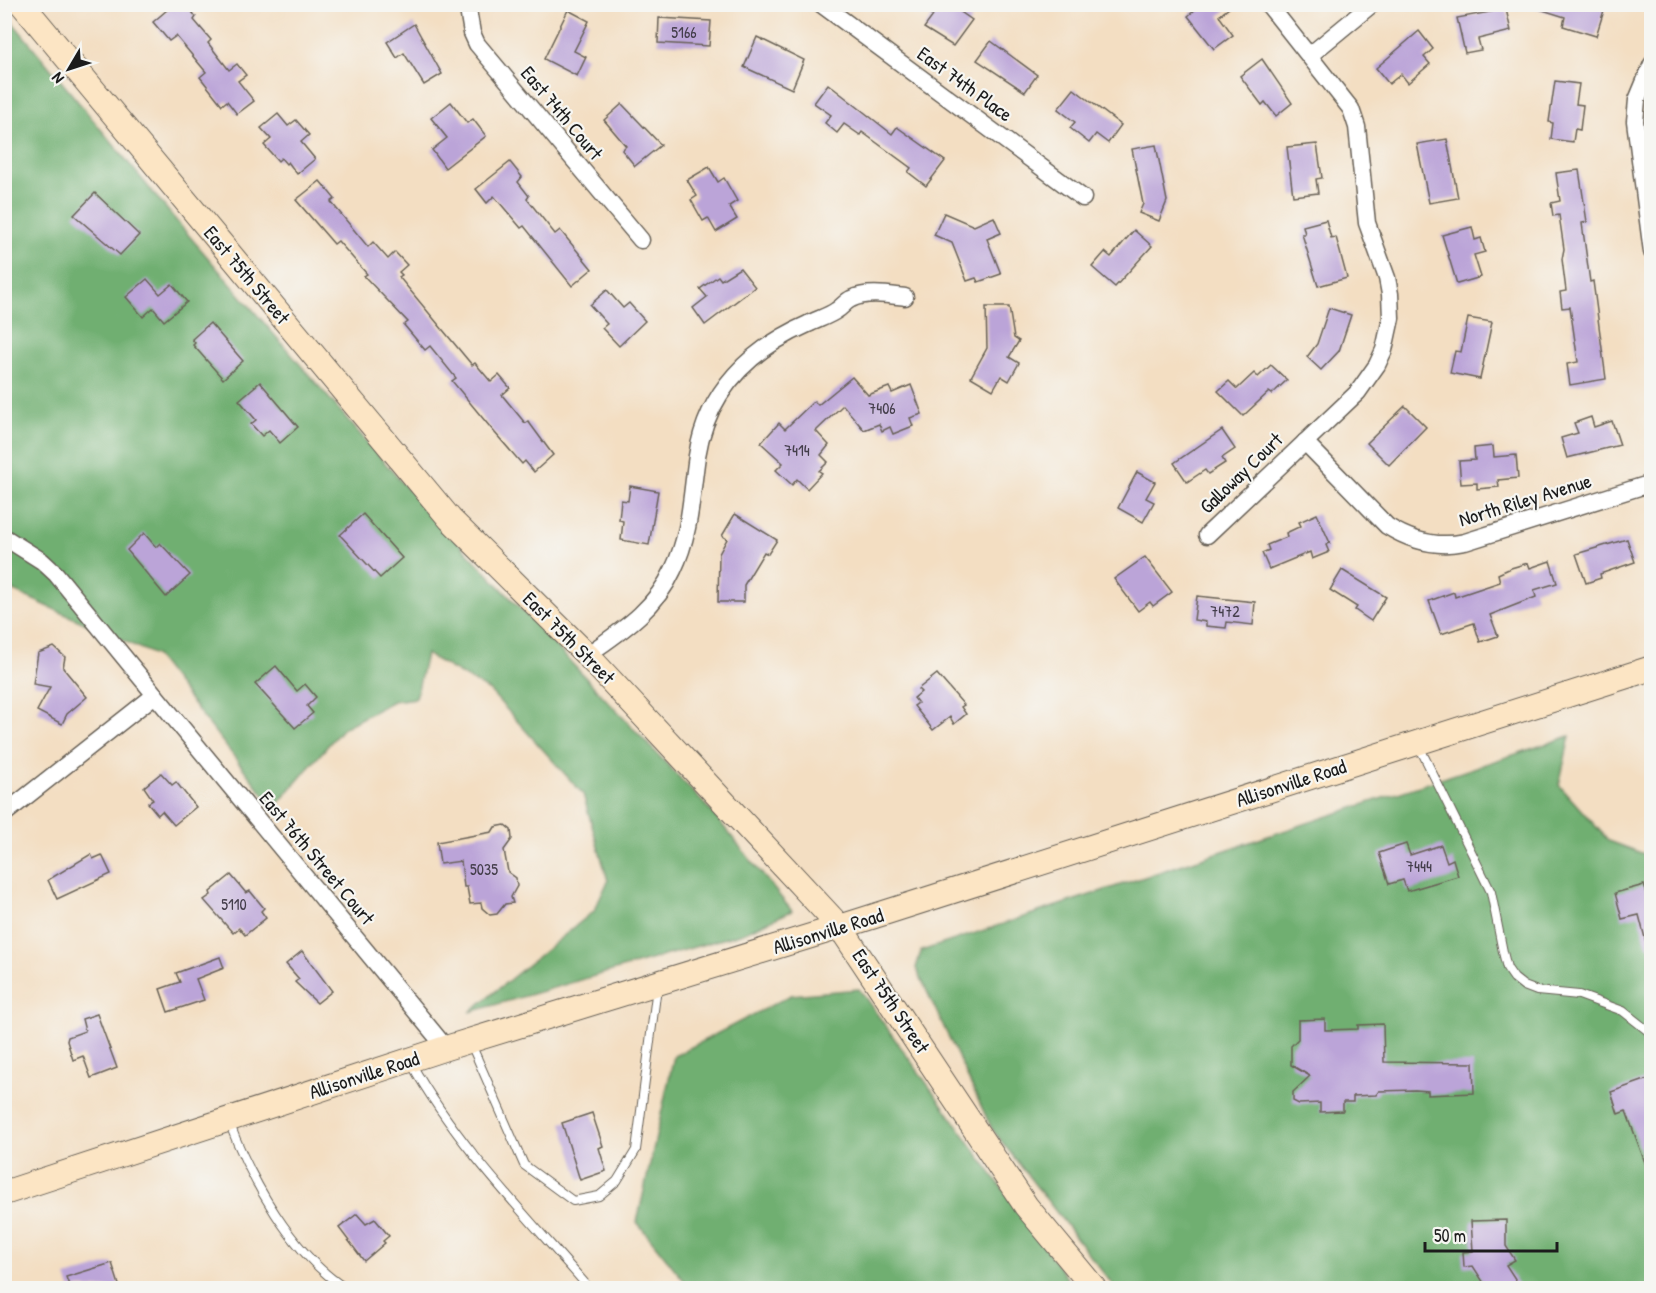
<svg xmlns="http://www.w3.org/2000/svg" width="1656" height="1293" font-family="'Patrick Hand',sans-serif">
	<rect width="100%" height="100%" fill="#f6f6f2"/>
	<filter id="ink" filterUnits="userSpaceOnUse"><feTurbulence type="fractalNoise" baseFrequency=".0167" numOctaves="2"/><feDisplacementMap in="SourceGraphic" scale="12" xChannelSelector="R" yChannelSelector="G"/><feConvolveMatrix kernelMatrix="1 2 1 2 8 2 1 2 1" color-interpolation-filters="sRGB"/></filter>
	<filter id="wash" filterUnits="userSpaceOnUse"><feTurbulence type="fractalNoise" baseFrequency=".008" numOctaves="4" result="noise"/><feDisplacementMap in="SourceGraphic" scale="24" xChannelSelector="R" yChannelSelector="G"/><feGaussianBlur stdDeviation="1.35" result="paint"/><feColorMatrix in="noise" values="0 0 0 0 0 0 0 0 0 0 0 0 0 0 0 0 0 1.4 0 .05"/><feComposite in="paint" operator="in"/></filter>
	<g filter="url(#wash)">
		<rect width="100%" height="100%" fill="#f3dec2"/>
		<g fill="#70af71" stroke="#466646" stroke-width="1.5">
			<path d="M4,12L179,224L404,485L711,811L792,911L743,933L470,1012L594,911L608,881L583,794L490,691L426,654L416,698L393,701L343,728L274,808L155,655L5,587Z"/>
			<path d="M1570,736L1559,785L1609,841L1644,854L1651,859V1288H1115L992,1129L916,968L921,951Z"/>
			<path d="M859,989L1074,1288H690L637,1222L674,1056L791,995Z"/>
		</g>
		<g id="blocks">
			<g fill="#bba4d8">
				<path d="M174,4H186L196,17L194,20L211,40L208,43L229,70L237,64L246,75L238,81L254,101L237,114L227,101L222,105L200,77L206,72L176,36L169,41L153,22Z"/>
				<path d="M918,4H949L972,20L953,46L924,28L933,16Z"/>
				<path d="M1202,4H1234L1219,16L1233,35L1214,49L1188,16Z"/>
				<path d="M1536,4H1606L1596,36L1563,26L1565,17L1536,8Z"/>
				<path d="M1506,9L1511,31L1478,39L1481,50L1465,53L1457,18Z"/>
				<path d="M568,10L589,21L574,51L586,57L577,76L544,59Z"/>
				<path d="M659,18L711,21L709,46L658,43Z"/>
				<path d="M414,24L442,74L424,85L404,53L397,58L387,42Z"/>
				<path d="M1419,31L1433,49L1424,57L1430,64L1408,83L1401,74L1389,84L1376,68Z"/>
				<path d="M757,37L804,60L792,89L744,67Z"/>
				<path d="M991,41L1037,75L1025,92L977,60Z"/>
				<path d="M1262,59L1292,103L1276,116L1265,102L1262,105L1240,76Z"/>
				<path d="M1555,81L1579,84L1576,104L1583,105L1580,130L1575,129L1573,142L1551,139L1553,123L1549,122Z"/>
				<path d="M828,84L892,134L897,127L945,161L926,186L908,172L911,168L862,132L860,135L844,124L837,133L825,123L831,115L814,103Z"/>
				<path d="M1074,89L1121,125L1108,143L1096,134L1089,143L1070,128L1075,122L1058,109Z"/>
				<path d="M451,102L467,123L473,119L486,136L445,168L432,150L447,138L431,118Z"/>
				<path d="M622,104L661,145L635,166L622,150L626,146L604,120Z"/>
				<path d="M278,114L288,126L296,120L309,135L301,142L315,159L297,174L288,162L286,164L281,158L278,161L264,145L271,139L261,128Z"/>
				<path d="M1447,139L1458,198L1429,203L1417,144Z"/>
				<path d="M1317,144L1322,178L1316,179L1318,193L1293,196L1287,147Z"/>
				<path d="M1156,145L1167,201L1159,221L1139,213L1143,204L1132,149Z"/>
				<path d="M510,162L522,177L518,182L529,196L527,199L555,234L560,230L592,269L572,286L524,226L521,228L494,196L487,203L476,189Z"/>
				<path d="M709,167L718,182L724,178L737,201L729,206L737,219L716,232L708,218L703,221L691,200L697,196L687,180Z"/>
				<path d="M1579,170L1587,222L1582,223L1590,282L1593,281L1606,379L1570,385L1567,364L1578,362L1570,307L1562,308L1560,292L1566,291L1562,259L1564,249L1559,215L1553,216L1551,203L1560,201L1556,173Z"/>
				<path d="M320,181L335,199L331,202L368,247L373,242L388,259L395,252L407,265L399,272L402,275L399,277L472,365L475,363L491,382L499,375L510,388L502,395L525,423L528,421L553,455L534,472L525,461L522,464L495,433L452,381L456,378L430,346L425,350L404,325L408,322L364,276L367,274L338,241L334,244L296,200Z"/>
				<path d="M95,193L139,235L120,255L74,215Z"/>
				<path d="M944,213L974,226L994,217L1001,233L987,239L1001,274L978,282L976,278L967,281L952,243L934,235Z"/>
				<path d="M1326,220L1331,238L1336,237L1347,278L1318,286L1302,234H1305L1303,226Z"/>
				<path d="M1472,227L1475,240L1481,238L1485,252L1474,255L1481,277L1457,284L1442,235Z"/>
				<path d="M1134,230L1152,246L1115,287L1092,267L1105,252L1111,257Z"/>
				<path d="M740,268L755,287L705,325L693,308L707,297L700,289L718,276L721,280Z"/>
				<path d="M147,279L160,294L172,284L187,302L164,321L153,308L143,317L126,297Z"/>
				<path d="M607,290L623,308L629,303L645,321L619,346L602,328L607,324L590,305Z"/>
				<path d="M986,307H1009L1014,338L1019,341L1009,357L1019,363L1009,381L1001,376L993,390L971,377L987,348Z"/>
				<path d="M1329,308L1351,315L1339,351L1321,370L1307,357L1317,344Z"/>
				<path d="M1468,318L1492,322L1480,379L1450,373L1455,351L1461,352Z"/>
				<path d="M210,323L243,361L223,379L193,345L195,343L192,339Z"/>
				<path d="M1271,365L1287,380L1272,394L1269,392L1243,416L1218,391L1229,381L1237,389L1254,373L1258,377Z"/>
				<path d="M852,377L868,395L889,387L892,393L911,385L922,414L910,418L913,426L893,434L890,427L882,431L879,424L864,430L843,405L816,431L829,445L821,455L828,462L819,471L822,473L807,489L797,479L792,485L776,470L783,463L761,443L779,423L785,429L814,401L818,405Z"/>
				<path d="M260,382L298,427L280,443L269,430L262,436L251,424L256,420L239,400Z"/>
				<path d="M1405,406L1426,427L1389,465L1367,443Z"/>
				<path d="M1591,417L1594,427L1612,421L1620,445L1567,458L1561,438L1578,433L1574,423Z"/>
				<path d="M1222,430L1235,449L1222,458L1225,463L1208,474L1205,470L1187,482L1174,463Z"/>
				<path d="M1493,446L1494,457L1516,455L1518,478L1498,480L1499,487L1477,489V483L1461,484L1459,461L1475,460L1474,448Z"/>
				<path d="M1137,472L1155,482L1146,498L1154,502L1143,522L1118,508Z"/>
				<path d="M630,486L658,491L649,545L621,540L623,521L619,520L621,500L628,501Z"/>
				<path d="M363,514L402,558L380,578L340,535Z"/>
				<path d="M735,514L777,540L768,554L764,552L744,585V602H718L719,554L727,539L722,536Z"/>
				<path d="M1317,514L1330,543L1326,545L1329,552L1312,559L1310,552L1269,569L1262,553L1269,550L1267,545L1287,537L1286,533L1301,526L1299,522Z"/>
				<path d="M144,533L156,547L160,543L190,575L166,597L127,550Z"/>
				<path d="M1627,539L1635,562L1600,574L1601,578L1586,583L1576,554Z"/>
				<path d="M1145,557L1172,592L1153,606L1150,602L1138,611L1114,579Z"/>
				<path d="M1550,561L1557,583L1534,590L1536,597L1490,615L1498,636L1480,642L1474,623L1441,634L1429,601L1454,592L1455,597L1500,582L1498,574L1511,568L1528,563L1530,568Z"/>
				<path d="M1342,570L1386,597L1371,621L1355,610L1357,607L1330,590Z"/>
				<path d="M1197,596L1255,602L1253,625L1227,622L1226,628L1206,626V622L1194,620Z"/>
				<path d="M54,647L65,657L63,668L87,697L67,714L62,724L37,711L50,687L33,684L38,653Z"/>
				<path d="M276,666L297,691L305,684L316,697L307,706L313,713L295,728L255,684Z"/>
				<path d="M937,674L964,705L961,707L966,714L954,724L950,717L933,730L914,706L918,703L914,698L921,692L918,689Z"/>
				<path d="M161,773L172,785L176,782L196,807L174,825L162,811L158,815L148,803L153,800L144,787Z"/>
				<path d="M505,825L511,830L512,839L504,850L508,872L516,878L517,886L511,897L513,903L505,904L497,914L490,915L482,908L481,903L470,904L467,887H464L461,861L440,864L437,842L492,832L495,827Z"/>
				<path d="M1406,844L1410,855L1441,845L1447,862L1453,859L1458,876L1407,891L1403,880L1389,884L1379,853Z"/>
				<path d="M91,854L93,859L102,855L111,874L57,899L48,880Z"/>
				<path d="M231,875L246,893L250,891L264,908L261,911L266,918L245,935L239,928L233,933L204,900L211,895L210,892Z"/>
				<path d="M1644,885L1646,891L1652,890V946H1647L1639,915L1622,919L1615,893Z"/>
				<path d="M302,951L332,991L317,1003L295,982L299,979L286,964Z"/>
				<path d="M220,957L224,968L196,979L204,1000L168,1012L160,989L180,982L176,973Z"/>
				<path d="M97,1014L117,1068L91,1078L83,1056L73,1060L67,1041L68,1037L85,1031L82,1019Z"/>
				<path d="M1325,1019V1030L1358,1029V1025L1383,1024L1384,1062L1473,1063L1474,1093L1428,1095V1091L1415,1090L1379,1091L1376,1095L1353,1096V1102H1343V1111L1320,1112V1103L1299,1104L1293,1101V1092L1310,1076L1291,1065V1046L1298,1039V1020Z"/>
				<path d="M1648,1079L1652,1091L1650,1176L1626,1111L1618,1114L1611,1092Z"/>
				<path d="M592,1113L603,1146L599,1148L606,1171L580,1180L562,1123Z"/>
				<path d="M357,1214L366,1224L375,1219L389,1236L383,1241L385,1243L364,1261L339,1228Z"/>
				<path d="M1506,1220V1246L1515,1260L1506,1265L1521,1288H1487L1473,1266L1464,1267L1463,1252L1473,1251L1471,1221Z"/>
				<path d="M112,1263L120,1288H70L66,1277Z"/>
			</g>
		</g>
	</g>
	<g filter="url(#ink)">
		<use href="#blocks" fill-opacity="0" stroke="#676056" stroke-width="1.5"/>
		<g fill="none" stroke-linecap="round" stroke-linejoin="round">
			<g stroke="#676056" stroke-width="10">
				<g id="lane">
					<path d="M1419,746L1491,892L1503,952L1507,968L1514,978L1524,986L1537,991L1579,995L1623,1011L1652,1034"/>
					<path d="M471,1044L524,1165L573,1201L599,1196L617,1181L636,1150L657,987"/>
					<path d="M411,1063C458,1147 527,1216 589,1288"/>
					<path d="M229,1122C251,1180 292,1254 345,1288"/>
				</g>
			</g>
			<g stroke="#676056" stroke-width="19">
				<g id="street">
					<path d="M467,4L472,33L477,44L641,240"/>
					<path d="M821,4L1083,198"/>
					<path d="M1310,55L1372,4"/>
					<path d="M1652,64L1637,100L1635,121L1652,252"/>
					<path d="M1305,442L1387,526C1411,541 1437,548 1465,542L1652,483"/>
					<path d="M1207,535L1358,392L1377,365L1384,350L1391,318L1390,294L1387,278L1367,223L1357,127L1351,109L1268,4"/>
					<path d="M4,537L42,561L56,574L155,695L4,814"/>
					<path d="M587,655C621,631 655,610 673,570C691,533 691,496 697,456C707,391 751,349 808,324C818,319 829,316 837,310C842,307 846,301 851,299C866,291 889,295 905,297"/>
					<path d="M155,695L446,1048"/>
				</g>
			</g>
			<g stroke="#676056" stroke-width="26">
				<g id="secondary">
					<path d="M22,4L450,519L587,655L840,927L1026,1206L1094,1288"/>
					<path d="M4,1193L446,1048L840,927L1652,668"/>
				</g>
			</g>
			<use href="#lane" stroke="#fff" stroke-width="8"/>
			<use href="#street" stroke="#fff" stroke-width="16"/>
			<use href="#secondary" stroke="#fce5c4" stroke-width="24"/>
		</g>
	</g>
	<g text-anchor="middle" stroke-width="4.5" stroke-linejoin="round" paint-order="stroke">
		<g font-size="16" fill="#443e4b">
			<text x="684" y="38">5166</text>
			<text x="882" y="414">7406</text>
			<text x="797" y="456">7414</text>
			<text x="1225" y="617">7472</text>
			<text x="1419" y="872">7444</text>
			<text x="484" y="875">5035</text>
			<text x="234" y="910">5110</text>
		</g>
		<g font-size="20" fill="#1c1c1c" stroke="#f6f6f2">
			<text transform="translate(965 84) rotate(36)" y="7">East 74th Place</text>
			<text transform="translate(562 113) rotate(50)" y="7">East 74th Court</text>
			<text transform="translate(247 275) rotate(50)" y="7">East 75th Street</text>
			<text transform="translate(1241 473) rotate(-44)" y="7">Galloway Court</text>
			<text transform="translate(1525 500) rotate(-17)" y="7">North Riley Avenue</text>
			<text transform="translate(569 638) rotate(45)" y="7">East 75th Street</text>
			<text transform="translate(1291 783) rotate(-18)" y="7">Allisonville Road</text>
			<text transform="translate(317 858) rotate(50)" y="7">East 76th Street Court</text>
			<text transform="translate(828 931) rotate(-17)" y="7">Allisonville Road</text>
			<text transform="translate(891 1001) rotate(56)" y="7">East 75th Street</text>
			<text transform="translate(364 1075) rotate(-18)" y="7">Allisonville Road</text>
		</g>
	</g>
	<rect width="1656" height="1293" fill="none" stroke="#f6f6f2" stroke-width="24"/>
	<g transform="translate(69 69) rotate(231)" stroke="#f6f6f2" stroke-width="4.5" paint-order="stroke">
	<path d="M0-4.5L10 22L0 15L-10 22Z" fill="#1c1c1c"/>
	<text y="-9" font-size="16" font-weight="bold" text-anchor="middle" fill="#1c1c1c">N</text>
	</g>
	<path d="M1425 1242v9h132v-9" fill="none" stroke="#1c1c1c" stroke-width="3"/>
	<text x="1434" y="1242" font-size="18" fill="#1c1c1c" stroke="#f6f6f2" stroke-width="4.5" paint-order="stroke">50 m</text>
</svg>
